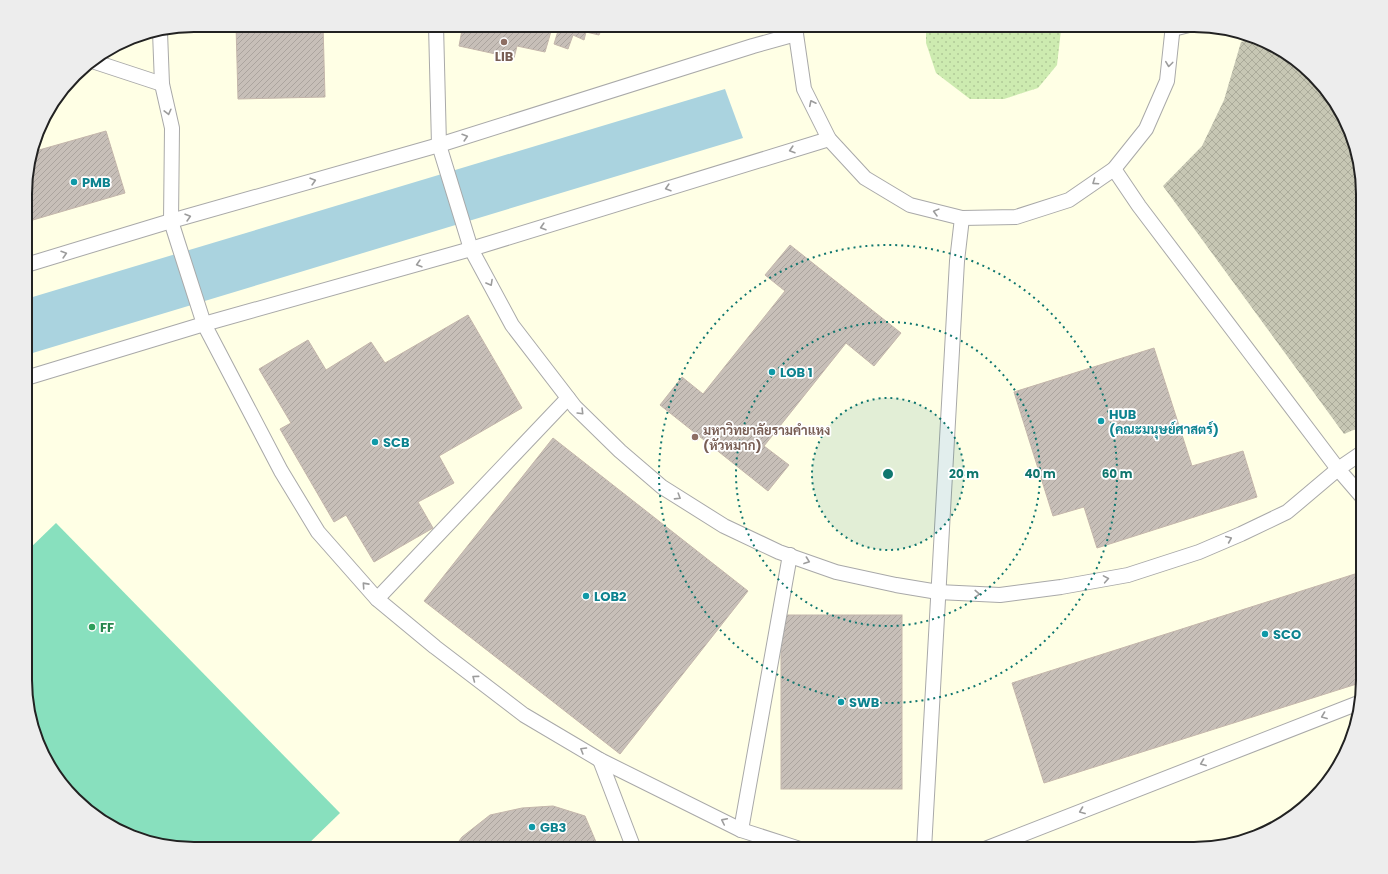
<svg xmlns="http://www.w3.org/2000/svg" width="1388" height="874" font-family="Poppins,Sarabun,sans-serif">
	<defs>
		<pattern id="construction-cross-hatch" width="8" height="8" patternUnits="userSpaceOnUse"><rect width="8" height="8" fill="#c7c7b4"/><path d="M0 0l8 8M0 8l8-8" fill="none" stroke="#abab9a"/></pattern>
		<pattern id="grass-dots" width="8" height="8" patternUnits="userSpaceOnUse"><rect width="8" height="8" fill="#cdebb0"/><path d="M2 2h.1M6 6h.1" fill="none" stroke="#b0c997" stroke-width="1.8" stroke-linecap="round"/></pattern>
		<pattern id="building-hatch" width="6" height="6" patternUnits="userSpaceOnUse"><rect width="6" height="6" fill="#c7bfb8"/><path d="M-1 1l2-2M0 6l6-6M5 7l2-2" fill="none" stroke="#aba49e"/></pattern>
	</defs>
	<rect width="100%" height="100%" fill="#f2efe9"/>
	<path fill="#ffffe5" d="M194,25H1194L1238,31L1288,53L1340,110L1363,183V691L1354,734L1335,774L1278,826L1205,849H194L140,840L100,821L53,774L26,702V172L43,119L82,67L130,38Z"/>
	<path fill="url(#construction-cross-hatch)" d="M1254,38L1288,53L1340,110L1363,183V426L1344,434L1163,186L1202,146L1224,100L1241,42Z"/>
	<path fill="url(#grass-dots)" d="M926,25H1059L1061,30L1057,65L1038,88L1004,99H970L936,73L926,43Z"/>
	<path fill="#88e0be" d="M56,523L340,813L303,849H194L140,840L100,821L53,774L26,702V552Z"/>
	<path fill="#aad3df" d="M725,89L743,138L26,355V299Z"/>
	<g fill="url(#building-hatch)" stroke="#c4b6ab">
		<path d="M236,25H323L325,97L238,99Z"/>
		<path d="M463,25H612L610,30L602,28L599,35L586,32L584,40L573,35L568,49L554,44L558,31L552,28L545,52L517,46L514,58L459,46Z"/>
		<path d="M106,131L125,193L26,222V172L32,152Z"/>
		<path d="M790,245L901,333L874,366L846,343L764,446L789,465L768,491L660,405L682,377L703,394L785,291L765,275Z"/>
		<path d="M468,315L522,408L439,456L454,483L418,502L433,528L374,562L346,515L334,522L280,429L291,423L259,369L308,340L326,370L371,342L385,363Z"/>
		<path d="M1154,348L1192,466L1243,451L1257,497L1097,548L1084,507L1053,516L1014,392Z"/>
		<path d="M553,438L748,591L620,754L424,601Z"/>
		<path d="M1358,573L1363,586V682L1044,783L1012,683Z"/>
		<rect x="781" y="615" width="121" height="174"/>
		<path d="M553,806L585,816L599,849H453L462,837L490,815L522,808Z"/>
	</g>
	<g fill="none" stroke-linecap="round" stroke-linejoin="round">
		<g stroke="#a9a9a9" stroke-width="16">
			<g id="lane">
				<path d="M436,25L439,145L471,249L512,325L575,407L620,451L662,487L724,526L779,552L836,572L896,585L938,592L1000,595L1061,587L1128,575L1199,552L1241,534L1287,512L1338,469L1363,452"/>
				<path d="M797,25L796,34L804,89L829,139L865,178L910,205L962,218L1016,217L1069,200L1114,169L1146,129L1167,81L1173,25"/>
				<path d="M1173,29L1189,25"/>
				<path d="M160,32L162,84L172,128L171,221L177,240L204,324L281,471L318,532L377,599L435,647L524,715L600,760L741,830L800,849"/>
				<path d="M92,61L162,84"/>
				<path d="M1114,169L1139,206L1338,469L1363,498"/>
				<path d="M26,265L171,221L439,145L753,46L796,34"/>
				<path d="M26,378L204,324L471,249L829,139"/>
				<path d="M377,599L568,398"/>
				<path d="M600,760L634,849"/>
				<path d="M741,830L790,555"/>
				<path d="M924,849L957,261L962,218"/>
				<path d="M985,849L1361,702"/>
			</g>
		</g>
		<use href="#lane" stroke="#fff" stroke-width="14"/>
	</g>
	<defs><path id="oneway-chevron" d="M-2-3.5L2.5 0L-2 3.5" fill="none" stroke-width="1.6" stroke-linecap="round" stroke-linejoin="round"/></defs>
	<g stroke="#9c9c9c">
		<use href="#oneway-chevron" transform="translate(1169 64) rotate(97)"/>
		<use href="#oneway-chevron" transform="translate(812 103) rotate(-116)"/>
		<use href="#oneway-chevron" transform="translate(168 112) rotate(76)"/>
		<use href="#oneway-chevron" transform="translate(465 137) rotate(-17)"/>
		<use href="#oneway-chevron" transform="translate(792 150) rotate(163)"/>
		<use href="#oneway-chevron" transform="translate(313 181) rotate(-16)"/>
		<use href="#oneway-chevron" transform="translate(1095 182) rotate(146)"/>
		<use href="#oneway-chevron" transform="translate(668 188) rotate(163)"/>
		<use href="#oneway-chevron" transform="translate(936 212) rotate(-165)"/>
		<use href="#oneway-chevron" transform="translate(188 217) rotate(-16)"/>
		<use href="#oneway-chevron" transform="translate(543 227) rotate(163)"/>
		<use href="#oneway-chevron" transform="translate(64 254) rotate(-17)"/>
		<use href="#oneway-chevron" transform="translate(419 264) rotate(164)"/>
		<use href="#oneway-chevron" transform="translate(490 283) rotate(61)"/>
		<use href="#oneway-chevron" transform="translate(581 412) rotate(45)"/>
		<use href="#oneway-chevron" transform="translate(678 497) rotate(32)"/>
		<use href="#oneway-chevron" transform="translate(1229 539) rotate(-23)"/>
		<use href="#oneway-chevron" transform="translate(807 561) rotate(20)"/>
		<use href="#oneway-chevron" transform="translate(1106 579) rotate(-10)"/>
		<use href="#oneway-chevron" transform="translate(365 585) rotate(-132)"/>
		<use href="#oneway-chevron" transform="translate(977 594) rotate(3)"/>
		<use href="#oneway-chevron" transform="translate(475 678) rotate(-143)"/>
		<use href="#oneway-chevron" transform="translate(1324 716) rotate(159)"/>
		<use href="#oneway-chevron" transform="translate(583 750) rotate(-149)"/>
		<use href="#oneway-chevron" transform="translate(1203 763) rotate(159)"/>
		<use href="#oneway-chevron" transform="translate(1082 811) rotate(159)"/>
		<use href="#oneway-chevron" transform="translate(724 821) rotate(-154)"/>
	</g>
	<circle cx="888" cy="474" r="76" fill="#0f766e" fill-opacity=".12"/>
	<g fill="none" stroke="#0f766e" stroke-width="2" stroke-dasharray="2 4">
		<circle cx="888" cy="474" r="76"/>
		<circle cx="888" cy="474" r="152"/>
		<circle cx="888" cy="474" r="229"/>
	</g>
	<g fill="#8d6e63" stroke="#fff" stroke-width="1.5">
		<circle cx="504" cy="42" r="4"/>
		<circle cx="695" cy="437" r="4"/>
	</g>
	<g fill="#0f9aa8" stroke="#fff" stroke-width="1.5">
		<circle cx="74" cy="182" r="4"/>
		<circle cx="772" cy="372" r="4"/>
		<circle cx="1101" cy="421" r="4"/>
		<circle cx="375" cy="442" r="4"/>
		<circle cx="586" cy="596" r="4"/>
		<circle cx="1265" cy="634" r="4"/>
		<circle cx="841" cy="702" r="4"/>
		<circle cx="532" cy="827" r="4"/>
	</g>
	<circle fill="#2e9e5b" stroke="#fff" stroke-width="1.5" cx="92" cy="627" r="4"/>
	<g text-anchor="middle" stroke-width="3.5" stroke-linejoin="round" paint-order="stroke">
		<g font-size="13" font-weight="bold" fill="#785e54" stroke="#fff">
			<text x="504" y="61">LIB</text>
			<text x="703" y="435" text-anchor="start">มหาวิทยาลัยรามคำแหง<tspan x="703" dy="15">(หัวหมาก)</tspan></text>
		</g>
		<g font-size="13" font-weight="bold" fill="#0d838f" stroke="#fff" text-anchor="start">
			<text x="82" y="187">PMB</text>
			<text x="780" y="377">LOB 1</text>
			<text x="1109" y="419">HUB<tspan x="1109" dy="15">(คณะมนุษย์ศาสตร์)</tspan></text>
			<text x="383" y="447">SCB</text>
			<text x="594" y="601">LOB2</text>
			<text x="1273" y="639">SCO</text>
			<text x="849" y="707">SWB</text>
			<text x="540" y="832">GB3</text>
		</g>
		<g font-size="13" font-weight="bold" fill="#27864d" stroke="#fff" text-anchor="start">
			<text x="100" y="632">FF</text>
		</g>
	</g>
	<path d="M0 0H1388V874H0ZM194 32H1194A162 162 0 0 1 1356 194V680A162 162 0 0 1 1194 842H194A162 162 0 0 1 32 680V194A162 162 0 0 1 194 32Z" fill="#ededed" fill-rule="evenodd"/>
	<path fill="none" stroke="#222" stroke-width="2" d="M194 32H1194A162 162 0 0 1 1356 194V680A162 162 0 0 1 1194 842H194A162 162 0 0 1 32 680V194A162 162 0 0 1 194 32Z"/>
	<circle cx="888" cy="474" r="6" fill="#0f766e" stroke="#fff" stroke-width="2"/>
	<g font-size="12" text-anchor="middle" font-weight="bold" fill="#0f766e" stroke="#fff" stroke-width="3.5" stroke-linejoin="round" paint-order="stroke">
		<text x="964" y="478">20 m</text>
		<text x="1040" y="478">40 m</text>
		<text x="1117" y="478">60 m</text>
	</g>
</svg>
